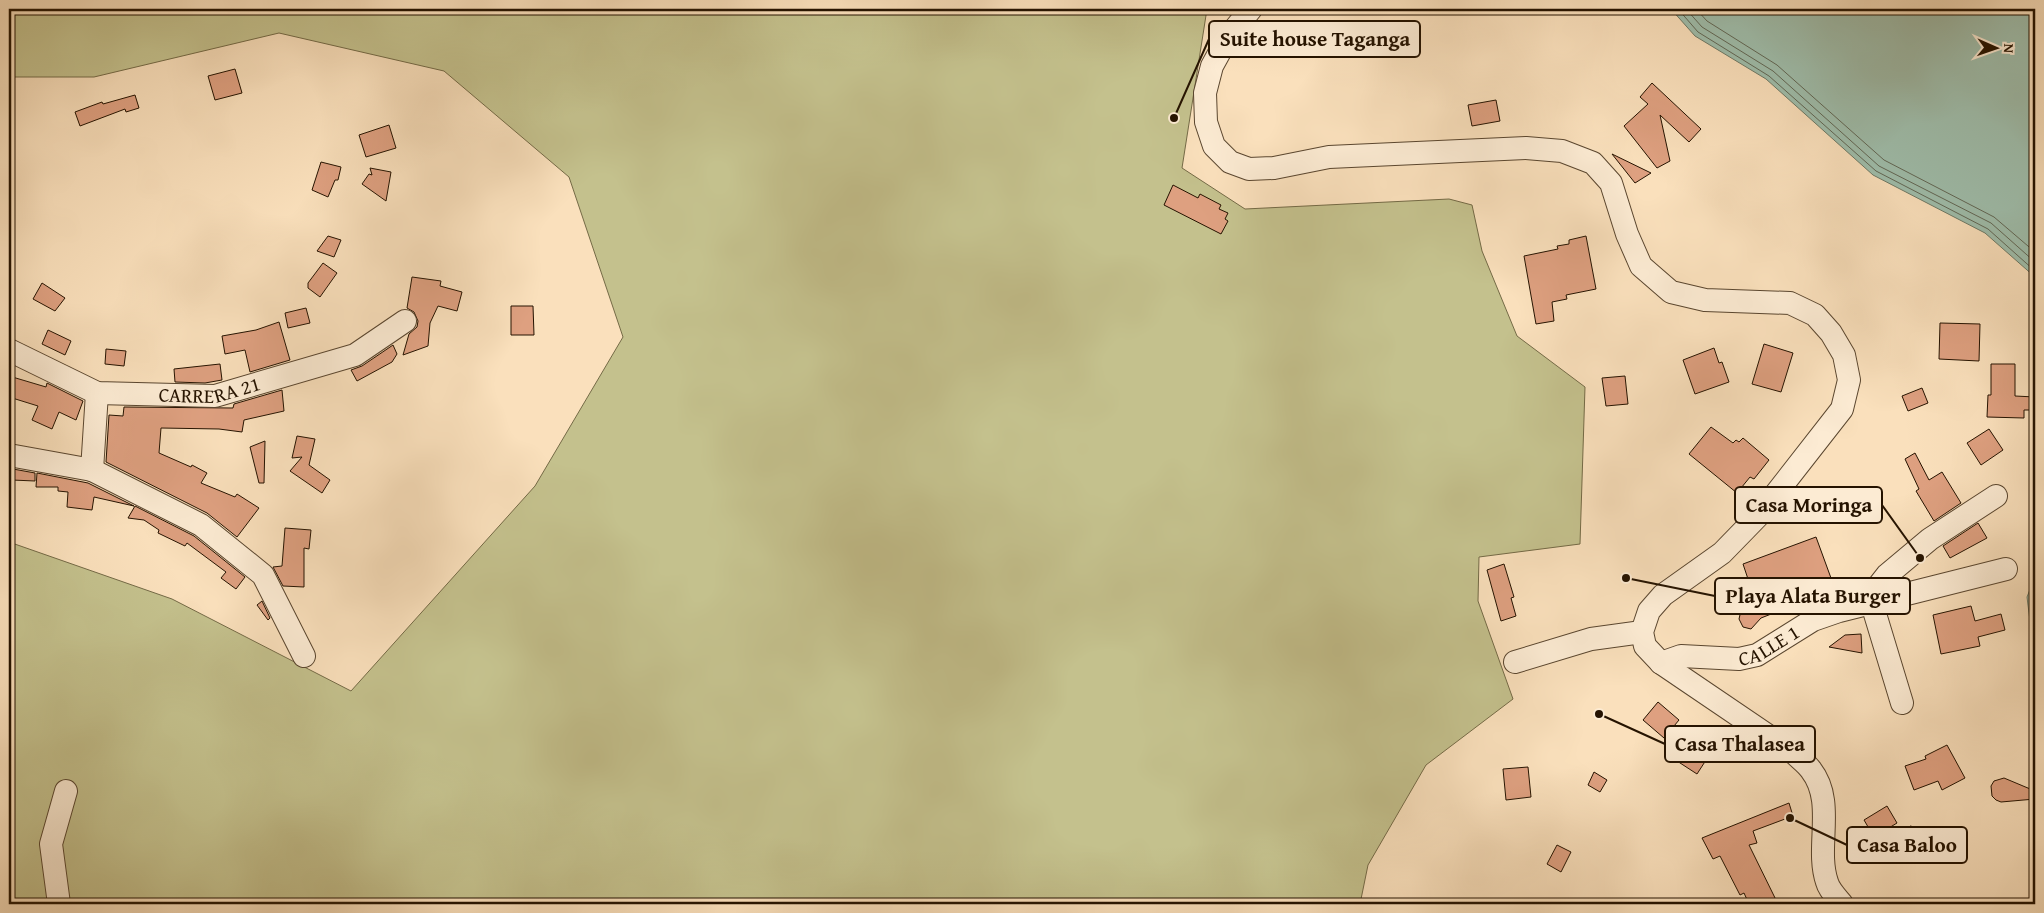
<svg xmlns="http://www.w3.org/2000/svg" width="2044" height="913" font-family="'Gentium Book Plus',serif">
	<rect width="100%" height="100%" fill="#fae0bc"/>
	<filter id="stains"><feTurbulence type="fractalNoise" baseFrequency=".004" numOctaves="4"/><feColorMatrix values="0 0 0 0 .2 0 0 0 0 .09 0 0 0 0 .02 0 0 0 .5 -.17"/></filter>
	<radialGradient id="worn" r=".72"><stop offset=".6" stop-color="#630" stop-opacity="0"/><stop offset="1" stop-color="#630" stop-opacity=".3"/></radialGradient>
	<path fill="#c4c18d" stroke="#746a46" d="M9,9H1207L1182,168L1245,209L1449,199L1472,205L1482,251L1517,336L1585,387L1580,544L1479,557L1478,601L1513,699L1426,765L1368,865L1360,904H9V542L172,599L351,691L535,486L623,337L569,177L444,71L279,33L94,77H9Z"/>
	<g fill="#9fbeac" stroke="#6e7a67">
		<path d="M1671,9H2035V277L1985,233L1873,175L1766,79L1695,36Z"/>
		<path d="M2035,577V661L2027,597Z"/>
	</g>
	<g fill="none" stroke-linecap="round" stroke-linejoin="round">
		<g stroke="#626856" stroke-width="1">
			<path d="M1678,9L1698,32L1769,76L1876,171L1988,229L2035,271"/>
			<path d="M1686,9L1702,27L1773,71L1879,166L1991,223L2035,262"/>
			<path d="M1696,9L1707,21L1777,65L1884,160L1994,217L2035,252"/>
		</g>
	</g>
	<g fill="#dea080" stroke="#251300">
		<path d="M235,69L242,93L215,100L208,76Z"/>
		<path d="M1652,83L1701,129L1689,142L1660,115L1670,161L1657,168L1624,126L1648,104L1640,97Z"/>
		<path d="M135,95L139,108L126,112L125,109L80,126L75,112L102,102L103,104Z"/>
		<path d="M1496,100L1500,121L1472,126L1468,105Z"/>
		<path d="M389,125L396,148L366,157L359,135Z"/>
		<path d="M1612,154L1651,173L1635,183Z"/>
		<path d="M321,162L341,167L338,180H335L328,197L312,190Z"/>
		<path d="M370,168L391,172L386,201L362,184L369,174L372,175Z"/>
		<path d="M1173,185L1198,198L1200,194L1221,205L1219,209L1228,213L1225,219L1228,221L1221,234L1164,205Z"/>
		<path d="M328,236L341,240L334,257L317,251Z"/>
		<path d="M1586,236L1596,289L1566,295L1567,299L1552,302L1554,321L1536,324L1524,256L1558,249L1557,246L1569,244V240Z"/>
		<path d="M323,263L337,273L320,297L308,288V283Z"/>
		<path d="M412,277L441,281L440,286L462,292L457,311L438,306L430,323L428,346L403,355L409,334L417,327L418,321L414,312L407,308Z"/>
		<path d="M42,283L65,298L55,311L33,299Z"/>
		<path d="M511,306H533L534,335H511Z"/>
		<path d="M306,308L310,323L288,328L285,313Z"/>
		<path d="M279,322L290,360L250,372L245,350L225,354L222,336L256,330Z"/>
		<path d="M1940,323L1980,324L1979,361L1939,359Z"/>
		<path d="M48,330L71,341L65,355L42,344Z"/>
		<path d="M1764,344L1793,353L1781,392L1752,384Z"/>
		<path d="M393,345L397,354L392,362L357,381L351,370L362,366Z"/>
		<path d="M1714,348L1719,363L1722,362L1729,382L1695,394L1683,360Z"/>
		<path d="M106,349L126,351L124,366L105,364Z"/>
		<path d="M220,364L222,380L205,383L175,382L174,369Z"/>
		<path d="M1991,364H2015V396L2035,397V410H2024V418L1987,417L1988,395H1991Z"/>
		<path d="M9,376L46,387L47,383L83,401L76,420L59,412L52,429L32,420L38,406L9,397Z"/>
		<path d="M1625,376L1628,404L1606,406L1602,378Z"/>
		<path d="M1922,388L1928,403L1908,411L1902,396Z"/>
		<path d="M282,390L284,411L244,420L242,432L219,429L161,428L159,453L191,467L192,465L207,473L201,483L235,497L237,494L259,508L237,537L207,513L106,462L109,415L123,416L124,407L233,408L234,404Z"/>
		<path d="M1711,427L1733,443L1736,440L1739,442L1743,438L1769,460L1754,479L1750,477L1737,493L1689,454Z"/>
		<path d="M1989,429L2003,450L1981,465L1967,443Z"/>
		<path d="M297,436L315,439L309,465L330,480L322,493L290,471L302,457L292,458Z"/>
		<path d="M265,441L264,483H259L250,447Z"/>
		<path d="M1915,453L1929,480L1942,472L1961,503L1934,521L1916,491L1919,489L1905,459Z"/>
		<path d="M13,469L35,473V481L12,480Z"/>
		<path d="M37,473L88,483L134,506L94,497L92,510L67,507L68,492L58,491V487H36Z"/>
		<path d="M135,506L194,536L245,577L236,589L221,578L226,572L187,543L185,546L158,533L159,530L144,520L128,518Z"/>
		<path d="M1978,523L1987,538L1950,558L1943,546Z"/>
		<path d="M285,528L311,530L309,549L304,548V587L283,586L273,567L282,566Z"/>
		<path d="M1816,537L1835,589L1761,618L1751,629L1743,627L1739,619L1744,598L1732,602L1728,590L1749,582L1743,564Z"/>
		<path d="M1504,564L1514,597L1511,598L1516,616L1501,621L1487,570Z"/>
		<path d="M262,601L270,618L268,620L257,605Z"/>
		<path d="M1971,606L1975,621L2001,614L2005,630L1978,637L1980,646L1941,654L1933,615Z"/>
		<path d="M1861,634L1862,653L1829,647L1845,635Z"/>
		<path d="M1658,702L1679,720L1664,738L1643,720Z"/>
		<path d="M1689,744L1708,757L1697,774L1677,761Z"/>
		<path d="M1947,745L1965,778L1942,790L1938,781L1914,790L1905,766L1926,759L1925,756Z"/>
		<path d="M1528,767L1531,797L1506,800L1503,769Z"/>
		<path d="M1594,772L1607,780L1600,792L1588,785Z"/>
		<path d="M2004,778L2035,791V799L2001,802L1996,800L1992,796L1991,786L1994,781Z"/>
		<path d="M1789,803L1793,816L1753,831L1757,843L1749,845L1778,904H1749L1744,893L1740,895L1720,856L1713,859L1702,838Z"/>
		<path d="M1887,806L1897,823L1874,837L1864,820Z"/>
		<path d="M1910,826L1919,828L1924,833L1925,845L1931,852V857L1926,863L1919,862L1914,849L1906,842L1903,831L1910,828Z"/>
		<path d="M1557,845L1571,852L1561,872L1547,864Z"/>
	</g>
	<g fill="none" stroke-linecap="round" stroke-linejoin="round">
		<g stroke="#5a462f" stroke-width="24">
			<g id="minor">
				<path d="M1251,9L1228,37L1212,66L1205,93L1206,122L1214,146L1230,162L1249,169L1274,168L1329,157L1526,148L1562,151L1593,163L1611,183L1627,234L1641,266L1671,292L1705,300L1790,303L1815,315L1831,333L1844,355L1849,380L1842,409L1760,514L1722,553L1663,595L1649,611L1642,632L1645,646L1661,663L1795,754C1800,759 1807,764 1811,770C1836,802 1815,847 1827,882C1829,890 1837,898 1842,904"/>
				<path id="s1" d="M9,350L97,393L215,396L355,355L405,321"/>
				<path d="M9,455L92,470L201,525L263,575L304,656"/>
				<path d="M92,470L97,393"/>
				<path d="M1515,662L1591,639L1642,632"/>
				<path id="s2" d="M1661,663L1681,656L1739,659L1757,655L1813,620L1839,611L2006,569"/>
				<path d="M1902,703L1872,604L1876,589L1887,575L1930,539L1996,496"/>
				<path d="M59,904L51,844L66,791"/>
			</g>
		</g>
		<use href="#minor" stroke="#fcebd3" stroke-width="22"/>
	</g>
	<g text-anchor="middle" stroke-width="5" stroke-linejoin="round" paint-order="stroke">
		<g font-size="20" fill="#251300" stroke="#fcebd3">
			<text dy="7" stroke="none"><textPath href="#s1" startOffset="211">CARRERA 21</textPath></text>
			<text dy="7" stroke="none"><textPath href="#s2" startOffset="112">CALLE 1</textPath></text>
		</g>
	</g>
	<path fill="none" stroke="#251300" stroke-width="2" d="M1174 118L1209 39M1920 558L1882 505M1626 578L1715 596M1599 714L1665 744M1790 818L1847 845"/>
	<g fill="#251300" stroke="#fcebd3" stroke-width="2">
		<circle cx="1174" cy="118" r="5"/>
		<circle cx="1920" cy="558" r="5"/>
		<circle cx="1626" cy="578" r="5"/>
		<circle cx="1599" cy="714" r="5"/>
		<circle cx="1790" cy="818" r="5"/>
	</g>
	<g fill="#fcebd3" stroke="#251300" stroke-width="2">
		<rect x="1209" y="21" width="211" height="36" rx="5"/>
		<rect x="1735" y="487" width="147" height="36" rx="5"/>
		<rect x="1715" y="578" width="195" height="36" rx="5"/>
		<rect x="1665" y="726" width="150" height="36" rx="5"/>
		<rect x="1847" y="827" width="120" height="36" rx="5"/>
	</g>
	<g font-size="21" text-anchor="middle" font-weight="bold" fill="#251300">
		<text x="1315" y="46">Suite house Taganga</text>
		<text x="1809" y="512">Casa Moringa</text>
		<text x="1813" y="603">Playa Alata Burger</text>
		<text x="1740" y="751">Casa Thalasea</text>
		<text x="1907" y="852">Casa Baloo</text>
	</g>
	<rect width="2044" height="913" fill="none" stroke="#fae0bc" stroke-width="30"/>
	<rect x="10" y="10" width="2024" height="893" fill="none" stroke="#251300" stroke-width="2.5"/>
	<rect x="15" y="15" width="2014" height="883" fill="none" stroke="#251300"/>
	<g transform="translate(1996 48) rotate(92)" stroke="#fcebd3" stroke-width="4" paint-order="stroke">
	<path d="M0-4L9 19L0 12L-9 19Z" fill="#251300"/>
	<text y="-8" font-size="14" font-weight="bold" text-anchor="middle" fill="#251300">N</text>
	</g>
	<rect width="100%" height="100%" filter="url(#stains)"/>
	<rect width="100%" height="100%" fill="url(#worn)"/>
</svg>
